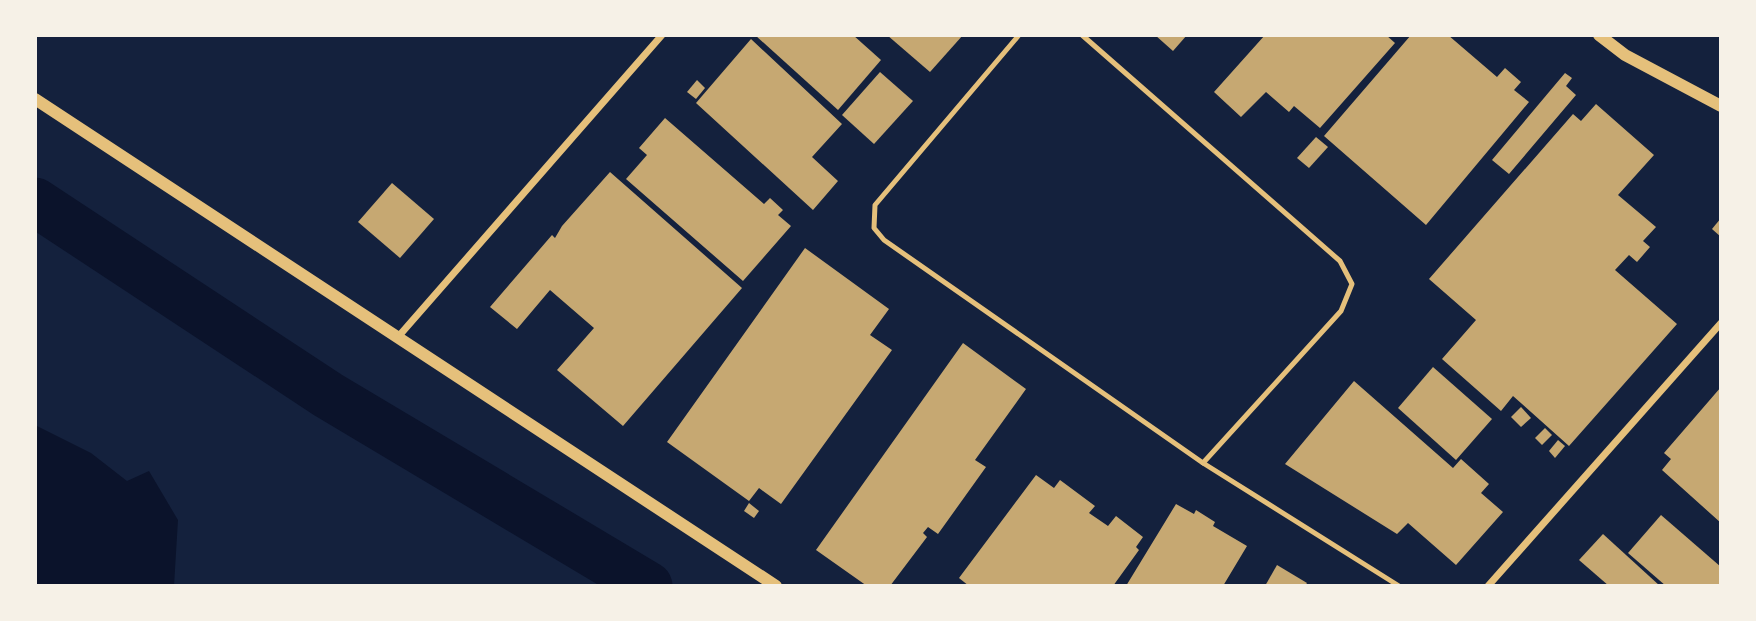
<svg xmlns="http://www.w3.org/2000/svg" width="1756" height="621" font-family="'IBM Plex Sans',sans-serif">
	<rect width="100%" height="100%" fill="#14213d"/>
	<path fill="#0b132b" d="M35,425L91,453L127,481L149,471L178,520L174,586H35Z"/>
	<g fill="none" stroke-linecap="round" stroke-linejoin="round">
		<path stroke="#0b132b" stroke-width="49" d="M35,202L328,395L648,586"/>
	</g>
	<g fill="#c6a872">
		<path d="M755,35H853L881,60L838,110Z"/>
		<path d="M887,35H963L930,72Z"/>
		<path d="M1155,35H1187L1173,51Z"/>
		<path d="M1265,35H1386L1395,43L1320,128L1294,106L1289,112L1266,92L1241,117L1214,92Z"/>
		<path d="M1411,35H1448L1497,77L1505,68L1521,82L1514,90L1529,102L1426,225L1324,136Z"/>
		<path d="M751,39L842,124L812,157L838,181L813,210L696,103Z"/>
		<path d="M880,72L913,101L874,144L842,115Z"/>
		<path d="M1565,73L1572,78L1566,86L1576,95L1509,174L1492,160Z"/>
		<path d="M697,80L705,88L696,99L687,92Z"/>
		<path d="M1596,104L1654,155L1618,195L1656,227L1643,241L1650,247L1637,262L1629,255L1615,270L1677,324L1569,446L1513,396L1501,411L1442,359L1476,320L1429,279L1573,114L1581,121Z"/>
		<path d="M665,118L764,204L770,198L783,210L778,215L791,226L743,281L626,179L647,155L639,148Z"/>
		<path d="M1316,137L1328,147L1309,168L1297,158Z"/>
		<path d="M610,172L742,288L623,426L557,370L594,328L550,290L517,329L490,307L552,235L555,238L562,226Z"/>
		<path d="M392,183L434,219L400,258L358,222Z"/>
		<path d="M1721,218V237L1712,229Z"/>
		<path d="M805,248L889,309L870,335L892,350L781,504L759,488L749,501L667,442Z"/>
		<path d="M963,343L1026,389L975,460L986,467L938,534L928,527L923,533L927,537L890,586H867L816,550Z"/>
		<path d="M1433,367L1492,419L1456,460L1398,408Z"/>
		<path d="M1354,381L1453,468L1461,459L1489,484L1481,493L1503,512L1456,565L1408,523L1397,534L1285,464Z"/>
		<path d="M1721,387V523L1662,470L1671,459L1664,453Z"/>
		<path d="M1521,407L1531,418L1521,427L1511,417Z"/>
		<path d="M1545,428L1552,435L1542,445L1535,438Z"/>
		<path d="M1558,440L1565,446L1555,458L1549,451Z"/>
		<path d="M1036,475L1054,488L1060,480L1095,506L1089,513L1108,526L1116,516L1143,537L1136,547L1139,550L1113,586H969L959,578Z"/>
		<path d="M749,503L759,511L754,518L744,511Z"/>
		<path d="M1176,504L1194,514L1196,510L1215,522L1213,526L1247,546L1223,586H1126Z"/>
		<path d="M1661,515L1721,567V586H1666L1628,553Z"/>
		<path d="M1603,534L1660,586H1609L1579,560Z"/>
		<path d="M1277,565L1307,583L1305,586H1265Z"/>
	</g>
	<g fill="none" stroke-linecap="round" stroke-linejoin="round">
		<g stroke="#e5c07b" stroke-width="5">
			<path d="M1019,35L875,205L874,228L884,240L1203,463L1399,586"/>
			<path d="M1082,35L1340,261L1352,284L1341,311L1203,463"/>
		</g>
		<g stroke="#e5c07b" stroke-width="7">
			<path d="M398,337L662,35"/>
			<path d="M1488,586L1721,323"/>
		</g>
		<g stroke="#e5c07b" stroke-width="12">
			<path d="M1599,35L1625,55L1721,106"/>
			<path d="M35,99L776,586"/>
		</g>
	</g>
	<rect width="1756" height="621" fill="none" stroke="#f6f1e7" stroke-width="74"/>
</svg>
